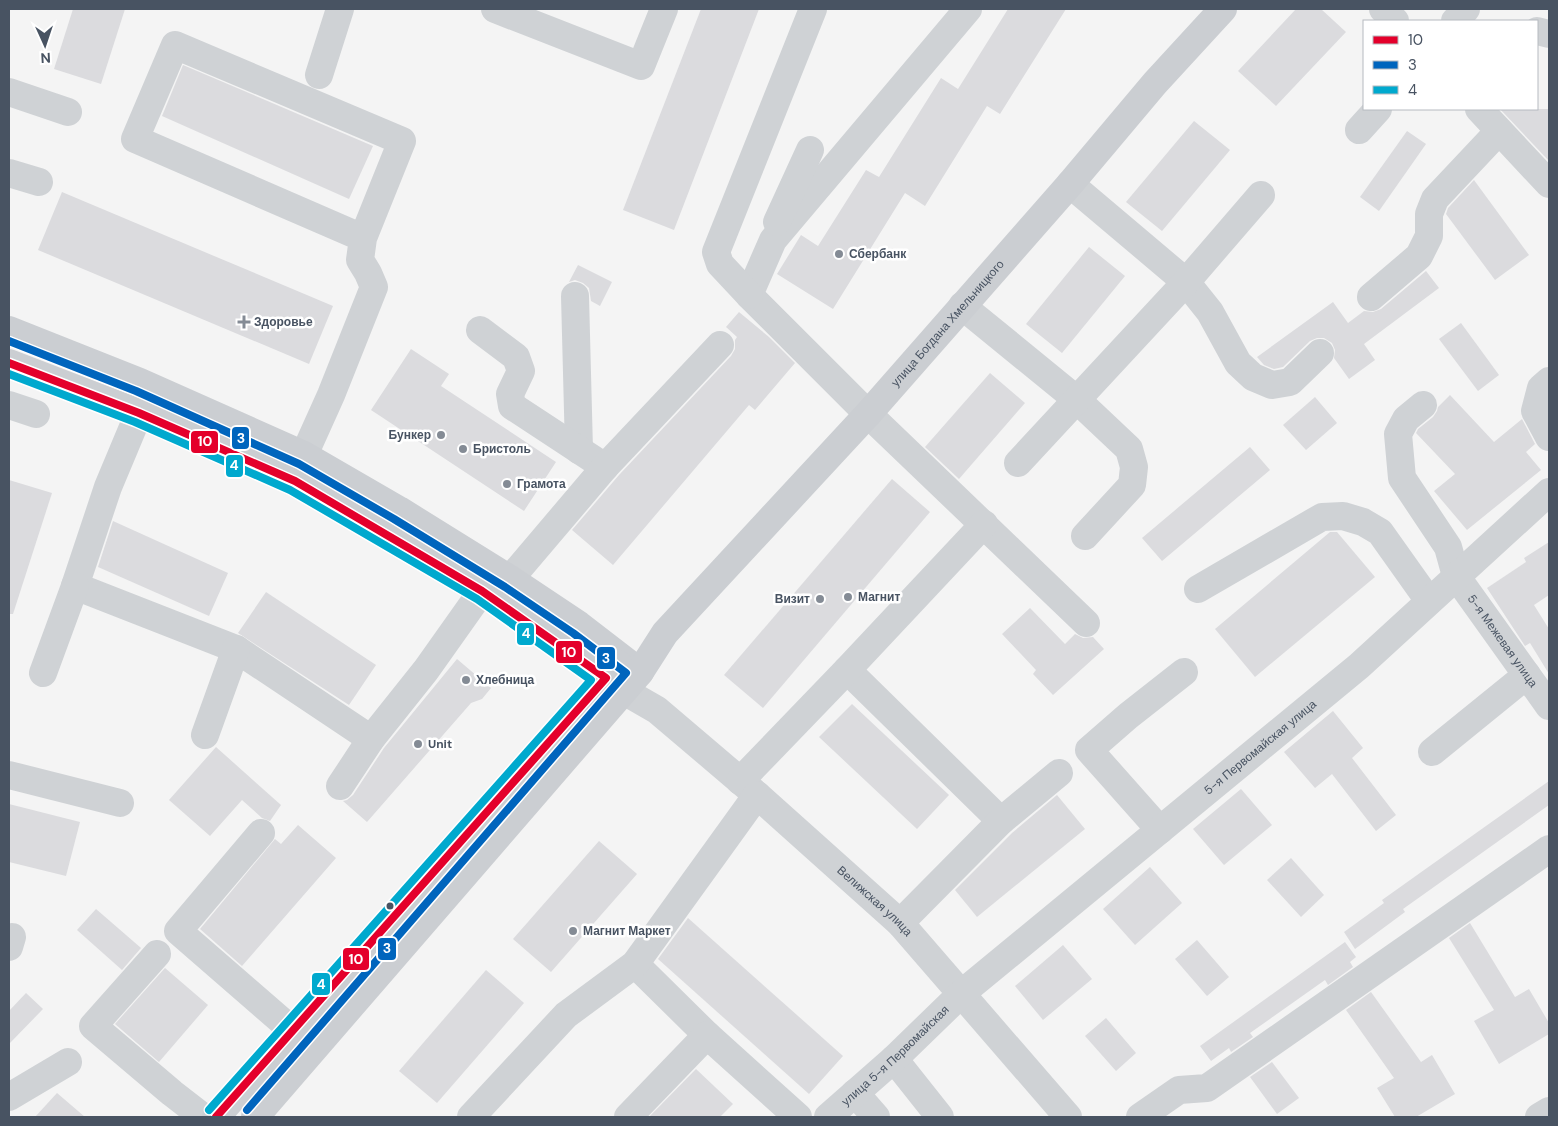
<svg xmlns="http://www.w3.org/2000/svg" width="1558" height="1126" font-family="'DM Sans',sans-serif">
	<rect width="100%" height="100%" fill="#f4f4f4"/>
	<g fill="#dbdbde">
		<path d="M73,9H125L101,84L54,69Z"/>
		<path d="M701,9H759L674,230L623,210Z"/>
		<path d="M1008,9H1066L1000,114L987,106L925,206L905,193L833,309L777,274L801,235L818,246L866,170L879,177L941,78L958,89Z"/>
		<path d="M1296,9H1321L1346,32L1276,106L1238,71Z"/>
		<path d="M183,65L373,146L349,199L162,116Z"/>
		<path d="M1500,109H1549V161Z"/>
		<path d="M1194,121L1230,150L1162,231L1126,202Z"/>
		<path d="M1407,131L1426,144L1379,211L1360,197Z"/>
		<path d="M1474,180L1529,255L1495,280L1446,214L1448,208Z"/>
		<path d="M62,192L333,306L309,364L38,250Z"/>
		<path d="M1089,247L1125,276L1062,353L1026,324Z"/>
		<path d="M578,265L612,282L600,306L591,301L589,288L583,283L575,280L569,282Z"/>
		<path d="M1426,271L1439,288L1364,344L1375,360L1349,379L1334,358L1335,350L1332,343L1324,338H1317L1310,341L1283,367L1274,369L1264,365L1257,357L1333,302L1348,323L1364,311L1373,312L1381,309Z"/>
		<path d="M739,312L769,337L795,363L755,410L749,405L613,565L572,530L619,475L731,356L735,349V340L737,337L726,327Z"/>
		<path d="M1461,323L1499,375L1478,391L1439,339Z"/>
		<path d="M411,349L449,374L441,386L556,462L524,511L371,410Z"/>
		<path d="M990,373L1025,403L959,479L925,447Z"/>
		<path d="M1450,395L1494,442L1522,419L1535,444L1526,452L1541,470L1467,530L1434,491L1455,474L1416,433L1418,429L1433,417L1437,411L1438,407Z"/>
		<path d="M1315,397L1337,423L1306,450L1283,425Z"/>
		<path d="M1250,447L1270,470L1162,561L1142,538Z"/>
		<path d="M892,479L930,512L763,708L724,675Z"/>
		<path d="M9,480L52,493L13,614H9Z"/>
		<path d="M113,521L228,573L209,616L98,567Z"/>
		<path d="M1330,532H1337L1375,577L1255,677L1215,629Z"/>
		<path d="M1549,542V595L1534,605L1549,629V674L1530,643L1525,646L1487,588L1526,562L1524,558Z"/>
		<path d="M266,592L376,665L349,705L238,633Z"/>
		<path d="M1030,608L1065,644L1075,634L1083,638L1093,637L1104,649L1053,695L1033,674L1036,670L1002,634Z"/>
		<path d="M457,659L491,688L482,699L471,703L367,822L343,801L347,800L353,795L384,748Z"/>
		<path d="M852,704L949,795L917,829L819,737Z"/>
		<path d="M1333,711L1363,748L1352,758L1396,815L1376,831L1332,774L1315,788L1284,752Z"/>
		<path d="M216,747L281,805L270,821L262,818L242,800L210,836L169,800Z"/>
		<path d="M1549,781V805L1403,909L1405,912L1355,949L1344,932L1384,903L1382,900Z"/>
		<path d="M1241,789L1272,825L1224,865L1193,829Z"/>
		<path d="M1057,795L1085,829L977,917L955,890L1012,833Z"/>
		<path d="M9,804L80,822L66,876L9,862Z"/>
		<path d="M298,825L336,858L242,966L200,929L275,839L281,844Z"/>
		<path d="M599,841L637,874L551,972L513,939Z"/>
		<path d="M1291,858L1324,895L1301,917L1267,880Z"/>
		<path d="M1150,867L1182,903L1135,945L1103,909Z"/>
		<path d="M96,909L141,948L122,970L77,930Z"/>
		<path d="M688,918L843,1056L809,1094L658,959Z"/>
		<path d="M1470,923L1515,997L1529,989L1549,1023V1034L1499,1064L1474,1021L1494,1010L1449,938Z"/>
		<path d="M1197,940L1229,977L1207,996L1175,959Z"/>
		<path d="M1345,942L1356,957L1350,962L1353,967L1328,985L1325,980L1250,1033L1253,1037L1231,1052L1229,1048L1211,1061L1200,1046Z"/>
		<path d="M1063,945L1092,979L1043,1020L1015,986Z"/>
		<path d="M165,968L208,1005L159,1062L115,1024Z"/>
		<path d="M486,970L524,1003L437,1103L399,1071Z"/>
		<path d="M1371,992L1421,1062L1432,1055L1455,1094L1416,1117H1395L1377,1088L1394,1078L1346,1010Z"/>
		<path d="M26,993L43,1009L9,1044V1011Z"/>
		<path d="M1106,1018L1136,1053L1116,1071L1085,1036Z"/>
		<path d="M1272,1062L1299,1098L1277,1114L1250,1077Z"/>
		<path d="M696,1069L733,1104L720,1117H649Z"/>
		<path d="M57,1093L85,1117H35Z"/>
	</g>
	<g fill="none" stroke-linecap="round" stroke-linejoin="round">
		<g stroke="#cfd2d5" stroke-width="28">
			<path d="M495,9L641,66L664,9"/>
			<path d="M968,9L773,240L749,295L868,414L1086,623"/>
			<path d="M1383,9L1395,21"/>
			<path d="M1455,21L1466,9"/>
			<path d="M1537,31L1549,34"/>
			<path d="M319,75L340,9"/>
			<path d="M9,92L68,112"/>
			<path d="M1479,109L1549,184"/>
			<path d="M1359,130L1378,109"/>
			<path d="M9,173L39,182"/>
			<path d="M1070,184L1186,282L1210,312L1238,363L1253,377L1272,385L1290,382L1320,353"/>
			<path d="M777,222L810,150"/>
			<path d="M749,295L720,264L716,252L813,9"/>
			<path d="M575,296L579,450"/>
			<path d="M1371,297L1419,256L1429,236V214L1435,199L1499,131"/>
			<path d="M962,306L1076,399L1129,449L1134,467L1132,485L1085,536"/>
			<path d="M480,330L516,357L521,371L510,394L512,406L605,467"/>
			<path d="M1549,381L1541,388L1535,411L1549,437"/>
			<path d="M9,405L36,414"/>
			<path id="s1" d="M1423,405L1406,419L1398,434L1402,478L1448,547L1456,576L1549,706"/>
			<path d="M139,413L108,487L75,586L236,649L371,739"/>
			<path d="M304,455L331,395L374,287L368,273L360,260L363,238L402,141L175,45L135,139L363,238"/>
			<path d="M1018,463L1186,282L1261,195"/>
			<path d="M510,579L605,467L720,345"/>
			<path d="M1198,589L1322,517L1343,516L1363,522L1380,532L1429,601"/>
			<path d="M847,670L1001,821"/>
			<path d="M43,673L75,586"/>
			<path id="s2" d="M606,678L624,691L657,710L757,795L900,923L1068,1117"/>
			<path d="M205,735L236,649"/>
			<path d="M1432,752L1527,675"/>
			<path d="M9,775L120,803"/>
			<path d="M740,781L847,670L984,524"/>
			<path d="M340,786L371,739L426,670L482,591"/>
			<path d="M1160,830L1089,750L1128,716L1184,672"/>
			<path d="M261,833L178,931L292,1030"/>
			<path d="M900,923L1001,821L1059,773"/>
			<path d="M9,947L12,937"/>
			<path d="M157,954L93,1026L172,1093L203,1117"/>
			<path d="M635,964L707,1035"/>
			<path d="M894,1059L940,1117"/>
			<path d="M855,1093L876,1117"/>
			<path d="M9,1097L68,1062"/>
			<path d="M471,1117L566,1015L635,964L757,795"/>
			<path d="M628,1117L707,1035L798,1117"/>
			<path id="s3" d="M828,1117L894,1059L962,993L1359,666L1549,492"/>
			<path d="M1140,1117L1179,1090L1207,1088L1549,849"/>
			<path d="M1539,1117L1549,1111"/>
		</g>
		<g stroke="#cbced2" stroke-width="28">
			<path d="M9,330L140,382L304,455L399,510L510,579L579,625L640,672"/>
			<path d="M9,363L139,413L295,481L482,591L562,646L606,678"/>
			<path d="M216,1117L618,664"/>
			<path id="s4" d="M255,1117L640,672L665,633L868,414L1070,184L1155,83L1223,9"/>
		</g>
		<g stroke="#fff" stroke-width="11">
			<path id="bus-1" d="M9,363L139,413L295,481L482,591L606,678L216,1117"/>
		</g>
		<g stroke="#fff" stroke-width="11">
			<path id="bus-2" d="M9,341L136,391L299,464L394,519L505,587L573,633L626,673L247,1110"/>
		</g>
		<g stroke="#fff" stroke-width="11">
			<path id="bus-3" d="M9,374L135,422L290,490L477,599L591,680L209,1110"/>
		</g>
		<use href="#bus-1" stroke="#e4002b" stroke-width="8"/>
		<use href="#bus-2" stroke="#0065bd" stroke-width="8"/>
		<use href="#bus-3" stroke="#00a9ce" stroke-width="8"/>
	</g>
	<g fill="#848b95" stroke="#fff" stroke-width="2">
		<circle cx="839" cy="254" r="5"/>
		<path d="M241.5 314.5h5v5h5v5h-5v5h-5v-5h-5v-5h5z"/>
		<circle cx="441" cy="435" r="5"/>
		<circle cx="463" cy="449" r="5"/>
		<circle cx="507" cy="484" r="5"/>
		<circle cx="848" cy="597" r="5"/>
		<circle cx="820" cy="599" r="5"/>
		<circle cx="466" cy="680" r="5"/>
		<circle cx="418" cy="744" r="5"/>
		<circle cx="573" cy="931" r="5"/>
	</g>
	<circle fill="#485362" stroke="#fff" stroke-width="2" cx="390" cy="906" r="4.5"/>
	<g text-anchor="middle" stroke-width="5" stroke-linejoin="round" paint-order="stroke">
		<g font-size="12" font-weight="bold" fill="#485362" stroke="#fff" text-anchor="start">
			<text x="849" y="258">Сбербанк</text>
			<text x="254" y="326">Здоровье</text>
			<text x="431" y="439" text-anchor="end">Бункер</text>
			<text x="473" y="453">Бристоль</text>
			<text x="517" y="488">Грамота</text>
			<text x="858" y="601">Магнит</text>
			<text x="810" y="603" text-anchor="end">Визит</text>
			<text x="476" y="684">Хлебница</text>
			<text x="428" y="748">Unit</text>
			<text x="583" y="935">Магнит Маркет</text>
		</g>
		<g font-size="12" fill="#485362" stroke="#fff">
			<text dy="4" stroke="none"><textPath href="#s4" startOffset="1054">улица Богдана Хмельницкого</textPath></text>
			<text dy="4" stroke="none"><textPath href="#s1" startOffset="276">5-я Межевая улица</textPath></text>
			<text dy="4" stroke="none"><textPath href="#s3" startOffset="569">5-я Первомайская улица</textPath></text>
			<text dy="4" stroke="none"><textPath href="#s2" startOffset="350">Велижская улица</textPath></text>
			<text dy="4" stroke="none"><textPath href="#s3" startOffset="91">улица 5-я Первомайская</textPath></text>
		</g>
	</g>
	<g stroke="#fff" stroke-width="2">
		<rect x="231" y="426" width="19" height="24" rx="5" fill="#0065bd"/>
		<rect x="190" y="430" width="29" height="24" rx="5" fill="#e4002b"/>
		<rect x="225" y="454" width="19" height="24" rx="5" fill="#00a9ce"/>
		<rect x="516" y="622" width="19" height="24" rx="5" fill="#00a9ce"/>
		<rect x="555" y="640" width="28" height="24" rx="5" fill="#e4002b"/>
		<rect x="596" y="646" width="20" height="24" rx="5" fill="#0065bd"/>
		<rect x="377" y="937" width="20" height="24" rx="5" fill="#0065bd"/>
		<rect x="342" y="947" width="28" height="24" rx="5" fill="#e4002b"/>
		<rect x="311" y="972" width="20" height="24" rx="5" fill="#00a9ce"/>
	</g>
	<g font-size="14" text-anchor="middle" font-weight="bold" fill="#fff">
		<text x="241" y="443">3</text>
		<text x="205" y="446">10</text>
		<text x="234" y="470">4</text>
		<text x="526" y="638">4</text>
		<text x="569" y="657">10</text>
		<text x="606" y="663">3</text>
		<text x="387" y="953">3</text>
		<text x="356" y="964">10</text>
		<text x="321" y="989">4</text>
	</g>
	<rect width="1558" height="1126" fill="none" stroke="#485362" stroke-width="20"/>
	<rect x="1363" y="20" width="175" height="90" fill="#ffffff" stroke="#b6bac0"/>
	<rect x="1373" y="36" width="25" height="8" fill="#e4002b" stroke="#b6bac0"/>
	<text x="1408" y="45" font-size="15" fill="#485362">10</text>
	<rect x="1373" y="61" width="25" height="8" fill="#0065bd" stroke="#b6bac0"/>
	<text x="1408" y="70" font-size="15" fill="#485362">3</text>
	<rect x="1373" y="86" width="25" height="8" fill="#00a9ce" stroke="#b6bac0"/>
	<text x="1408" y="95" font-size="15" fill="#485362">4</text>
	<g transform="translate(45 45) rotate(177)" stroke="#ffffff" stroke-width="4" paint-order="stroke">
	<path d="M0-4L9 19L0 12L-9 19Z" fill="#485362"/>
	<text y="-8" font-size="14" font-weight="bold" text-anchor="middle" fill="#485362">N</text>
	</g>
</svg>
